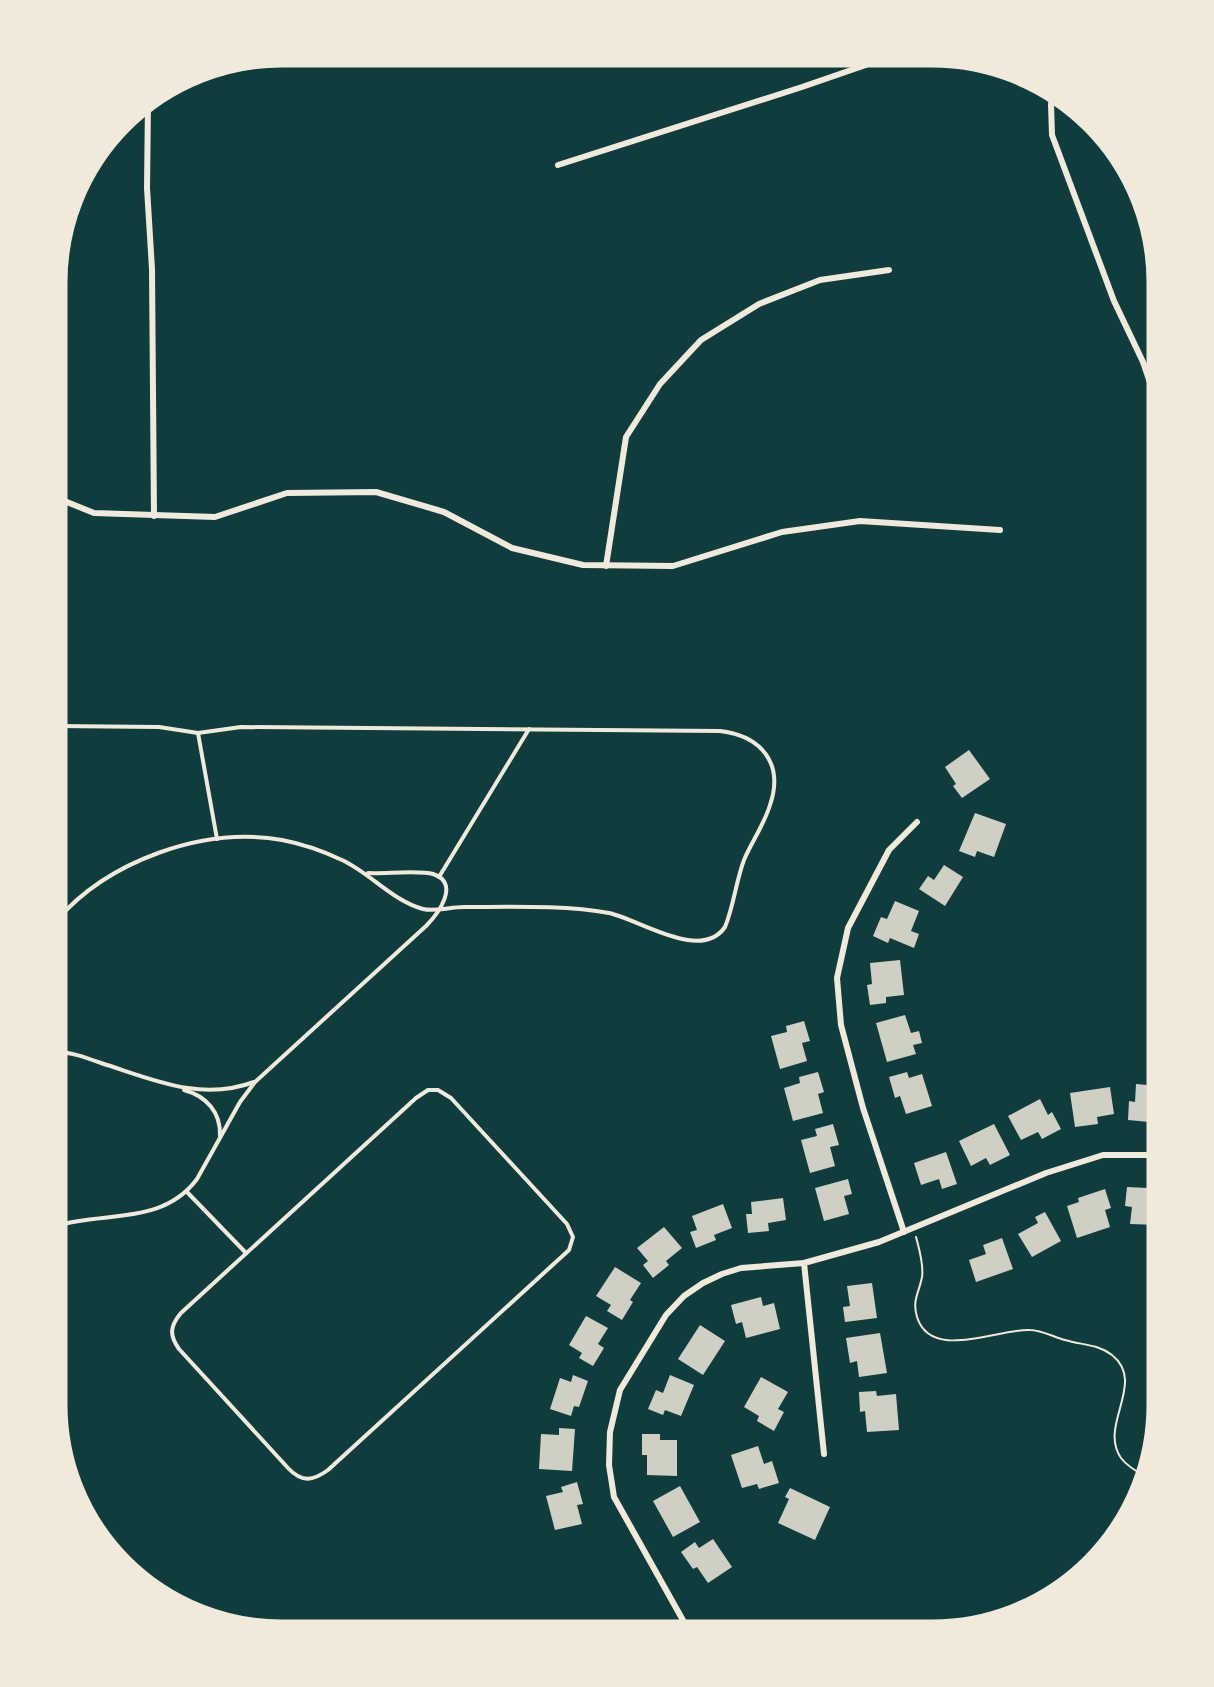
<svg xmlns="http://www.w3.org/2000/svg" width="1214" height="1687" font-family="Figtree,sans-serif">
	<rect width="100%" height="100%" fill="#0f3d3e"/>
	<g fill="#cfcfc3">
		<path d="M969,750L990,779L962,798L953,786L956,784L945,767Z"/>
		<path d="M975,813L1006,824L994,857L977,851L975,857L959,851Z"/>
		<path d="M944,865L963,877L945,906L919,889L928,876L934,880Z"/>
		<path d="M895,901L919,911L911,931L919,934L914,948L890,938L888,943L873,936L881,917L887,919Z"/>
		<path d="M900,960L904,995L886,997V1003L870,1005L867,985L872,984L870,963Z"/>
		<path d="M905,1015L911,1033L919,1031L922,1043L913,1045L916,1054L887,1062L876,1023Z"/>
		<path d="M804,1021L810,1041L802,1043L807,1061L780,1069L771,1036L787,1032L786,1026Z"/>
		<path d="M818,1072L824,1092L818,1094L823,1113L793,1121L784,1088L800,1083L799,1077Z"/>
		<path d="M907,1072L909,1078L922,1074L932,1106L906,1114L900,1096L895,1098L889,1077Z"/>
		<path d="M1136,1084L1158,1086V1114L1149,1113V1122L1128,1120L1129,1101L1135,1102Z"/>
		<path d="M1110,1087L1114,1114L1097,1117L1098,1124L1075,1127L1070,1093Z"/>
		<path d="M1040,1099L1048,1115L1052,1112L1061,1129L1042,1139L1038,1132L1021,1140L1008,1116Z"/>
		<path d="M833,1124L839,1145L830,1147L835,1166L810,1173L801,1140L817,1136L815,1129Z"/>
		<path d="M994,1124L1010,1155L990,1165L986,1158L971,1166L959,1141Z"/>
		<path d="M946,1152L957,1184L942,1189L939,1179L921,1185L914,1163Z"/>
		<path d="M848,1179L852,1194L844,1196L849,1214L824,1221L815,1188Z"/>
		<path d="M1127,1187L1148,1188V1198L1158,1199V1225L1130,1224L1132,1207L1125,1206Z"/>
		<path d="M1105,1189L1111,1208L1105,1210L1110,1227L1077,1238L1067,1206L1079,1202L1078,1198Z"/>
		<path d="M783,1198L786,1220L768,1223L769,1231L748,1233L746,1214H752L751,1202Z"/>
		<path d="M723,1204L732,1228L714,1235L716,1240L696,1248L690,1232L697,1230L692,1216Z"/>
		<path d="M1045,1212L1061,1241L1032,1257L1018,1234L1038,1223L1035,1217Z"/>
		<path d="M664,1227L682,1248L666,1261L669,1265L653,1278L643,1265L648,1261L637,1248Z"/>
		<path d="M1002,1238L1013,1269L976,1282L969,1260L986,1254L983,1245Z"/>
		<path d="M615,1267L641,1283L630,1300L633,1302L622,1320L607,1311L611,1305L596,1296Z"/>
		<path d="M872,1283L877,1318L845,1322L843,1307L850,1306L847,1286Z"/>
		<path d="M761,1297L763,1306L774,1303L780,1329L746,1338L742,1322L736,1324L731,1305Z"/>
		<path d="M586,1316L608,1328L598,1344L604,1348L593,1366L579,1358L582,1353L569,1345Z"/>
		<path d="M700,1325L725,1341L703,1375L678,1359Z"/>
		<path d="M880,1333L887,1373L859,1377L857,1361L850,1363L846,1338Z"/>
		<path d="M573,1375L588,1381L579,1407L574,1406L571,1416L550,1409L560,1378L571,1382Z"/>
		<path d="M670,1375L694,1385L681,1416L665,1410L663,1415L648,1409L656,1390L663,1393Z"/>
		<path d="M761,1377L788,1392L778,1409L784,1412L774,1431L757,1421L759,1416L744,1407Z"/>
		<path d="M876,1391L877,1396L896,1394L899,1430L867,1432L865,1411L860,1412L859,1392Z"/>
		<path d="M559,1428L575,1429L572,1471L539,1469L541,1434L559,1435Z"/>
		<path d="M642,1434H660V1440H677V1476L647,1475V1455H642Z"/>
		<path d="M758,1446L764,1464L772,1461L779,1483L759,1489L757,1484L742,1488L731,1455Z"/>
		<path d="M577,1482L583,1504L577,1505L582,1524L555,1530L546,1496L563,1492L561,1487Z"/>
		<path d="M680,1486L700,1522L673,1537L653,1501Z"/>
		<path d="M790,1488L830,1507L815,1540L778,1523L789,1499L785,1497Z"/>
		<path d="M713,1539L732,1567L708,1583L697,1567L693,1569L681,1552L695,1542L699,1548Z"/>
	</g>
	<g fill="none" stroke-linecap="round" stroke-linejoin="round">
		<path stroke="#f1e9da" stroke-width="2" d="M916,1237C919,1249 924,1264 922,1277C919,1293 912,1300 917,1317C931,1362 999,1328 1030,1330C1041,1330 1054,1337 1065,1340C1081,1345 1098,1344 1112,1355C1147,1383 1098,1425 1121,1458C1127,1466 1137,1472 1147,1477"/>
		<g stroke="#f1e9da" stroke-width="4">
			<path d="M198,733L217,839"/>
			<path d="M439,877L529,729"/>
			<path d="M56,921C108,861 203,826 282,840C303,844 323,851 342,860C370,873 393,901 423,909C436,912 450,907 464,907C508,907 566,905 609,913C641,920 701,962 725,927C734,905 736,881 744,860C752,841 764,825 770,805C784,764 762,736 720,731L241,727L198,733L159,727L57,726"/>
			<path d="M56,1052C72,1052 87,1058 101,1063C152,1079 200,1102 254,1082"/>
			<path d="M184,1090C206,1096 221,1112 220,1136"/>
			<path d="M428,1090H438L451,1098L567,1224L573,1237L569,1250L328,1470C313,1481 302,1483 288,1468L179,1349C169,1335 170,1326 181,1313L416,1098Z"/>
			<path d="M187,1192L246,1253"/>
			<path d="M56,1226C104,1211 162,1226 197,1179L240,1102L255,1082L426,926C438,914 461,883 433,874C421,870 383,874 368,873"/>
		</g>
		<g stroke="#f1e9da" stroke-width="6">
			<path d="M1054,93L1051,104L1052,135L1114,301L1143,362L1158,406"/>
			<path d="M148,103L147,188L152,269L154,516"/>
			<path d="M558,165L802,87L889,57"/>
			<path d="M57,498L94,513L215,517L287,493L376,492L444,512L512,548L583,565L673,566L782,532L860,521L1000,530"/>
			<path d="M606,566L626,437L660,384L701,340L759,304L820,280L889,270"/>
			<path d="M904,1232L863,1108L841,1025L837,978L848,928L889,850L917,822"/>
			<path d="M804,1263L824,1454"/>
			<path d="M689,1631L614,1497L609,1465L610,1432L620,1390L666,1315L684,1296L703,1283L722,1274L741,1268L804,1263L879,1242L1046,1173L1103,1155H1158"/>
		</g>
	</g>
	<path d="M0 0H1214V1687H0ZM282 66H932A216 216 0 0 1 1148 282V1405A216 216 0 0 1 932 1621H282A216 216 0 0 1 66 1405V282A216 216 0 0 1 282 66Z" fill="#f1e9da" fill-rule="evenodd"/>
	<path fill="none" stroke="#f1e9da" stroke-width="3" d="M282 66H932A216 216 0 0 1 1148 282V1405A216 216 0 0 1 932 1621H282A216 216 0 0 1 66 1405V282A216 216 0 0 1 282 66Z"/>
</svg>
